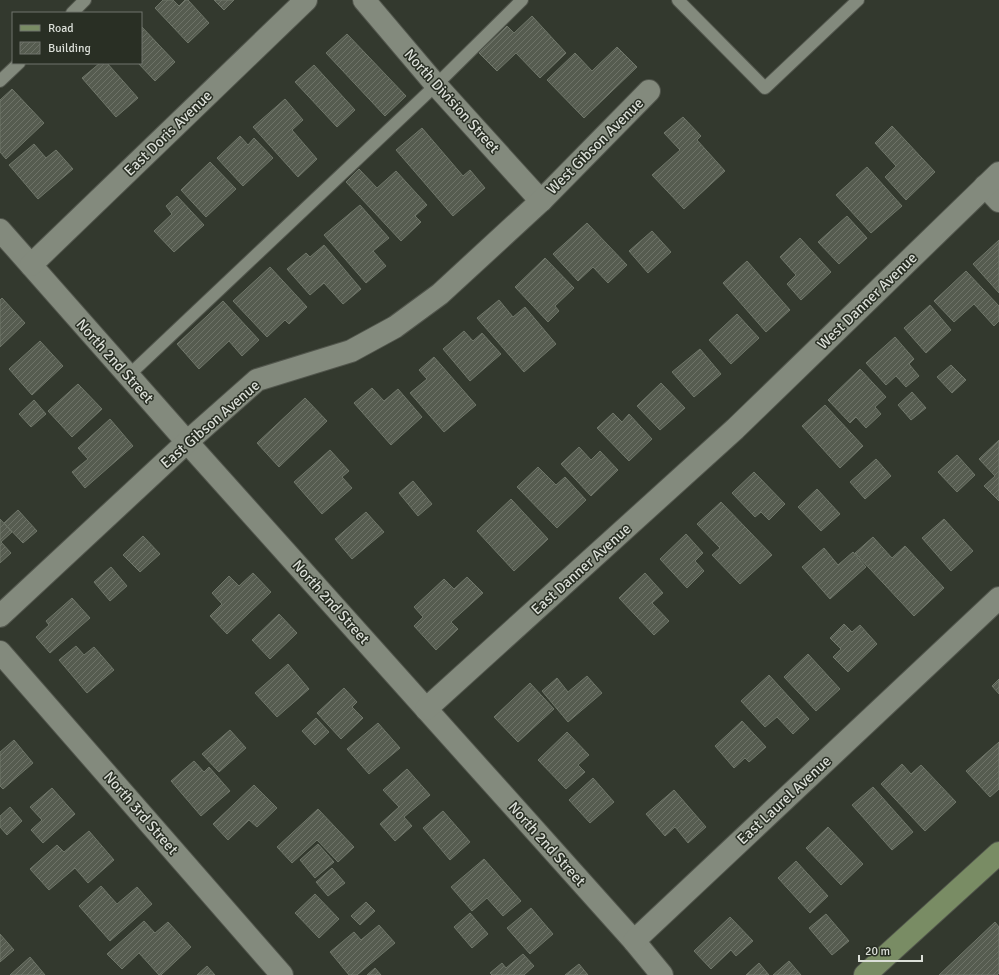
<svg xmlns="http://www.w3.org/2000/svg" width="999" height="975" font-family="Signika,sans-serif">
	<defs>
		<pattern id="building-hatch" width="6" height="6" patternUnits="userSpaceOnUse"><rect width="6" height="6" fill="#565c50"/><path d="M-1 1l2-2M0 6l6-6M5 7l2-2" fill="none" stroke="#6e7368"/></pattern>
	</defs>
	<rect width="100%" height="100%" fill="#33392e"/>
	<g fill="url(#building-hatch)" stroke="#6f7669">
		<path d="M163,0H173L179,6L185,0H188L209,23L188,43L155,8Z"/>
		<path d="M214,0H234L224,10Z"/>
		<path d="M532,16L566,53L540,78L516,53L497,71L479,53L507,26L514,33Z"/>
		<path d="M141,26L175,62L155,81L138,63H141Z"/>
		<path d="M347,34L406,96L385,116L326,53Z"/>
		<path d="M617,47L637,67L584,118L547,80L575,53L592,71Z"/>
		<path d="M100,63H107L138,98L116,117L82,78Z"/>
		<path d="M314,65L355,110L337,127L295,82Z"/>
		<path d="M12,89L44,123L6,159L0,152V100Z"/>
		<path d="M285,99L303,120L292,130L317,159L298,177L253,127Z"/>
		<path d="M683,117L701,136L697,140L725,171L684,209L652,175L680,150L664,133Z"/>
		<path d="M892,126L935,172L906,200L885,177L896,166L875,143Z"/>
		<path d="M422,128L463,176L470,170L485,188L453,216L396,150Z"/>
		<path d="M240,136L248,145L254,138L273,158L243,186L217,158Z"/>
		<path d="M34,144L46,158L56,150L73,169L38,199L9,165Z"/>
		<path d="M210,162L236,189L206,217L181,190Z"/>
		<path d="M867,167L902,206L871,233L836,195Z"/>
		<path d="M359,169L377,188L396,171L427,205L415,216L421,222L401,241L346,182Z"/>
		<path d="M177,196L204,225L174,252L154,231L172,214L166,206Z"/>
		<path d="M360,205L389,238L373,251L386,266L366,283L324,235Z"/>
		<path d="M847,216L867,238L839,264L818,242Z"/>
		<path d="M587,223L627,265L608,283L593,267L578,281L553,254Z"/>
		<path d="M652,231L671,252L648,273L629,251Z"/>
		<path d="M800,238L831,272L801,300L787,284L796,275L780,257Z"/>
		<path d="M999,240V293L973,264Z"/>
		<path d="M324,245L361,289L343,304L324,283L310,295L287,269L306,253L310,257Z"/>
		<path d="M545,258L574,288L555,306L559,311L548,322L515,287Z"/>
		<path d="M747,261L790,310L766,332L723,283Z"/>
		<path d="M270,267L307,307L289,324L285,320L267,337L233,301Z"/>
		<path d="M966,271L999,306V321L994,326L974,304L954,322L934,301Z"/>
		<path d="M2,298L25,323L0,347V300Z"/>
		<path d="M499,300L513,317L525,307L556,344L524,372L477,318Z"/>
		<path d="M223,301L259,340L242,356L229,341L199,369L177,344Z"/>
		<path d="M930,305L951,330L926,353L904,328Z"/>
		<path d="M737,314L759,338L731,364L709,340Z"/>
		<path d="M464,331L473,341L482,333L501,354L470,381L443,349Z"/>
		<path d="M895,337L914,359L909,364L919,376L906,387L896,376L886,385L866,363Z"/>
		<path d="M40,341L63,366L32,395L9,369Z"/>
		<path d="M700,349L721,374L694,397L672,372Z"/>
		<path d="M434,357L476,405L444,432L410,393L427,379L419,370Z"/>
		<path d="M951,365L966,380L952,393L937,377Z"/>
		<path d="M860,369L886,397L875,407L881,414L866,428L856,417L850,423L828,400Z"/>
		<path d="M661,383L685,408L660,430L637,406Z"/>
		<path d="M78,384L102,409L72,437L48,411Z"/>
		<path d="M372,388L384,401L398,389L422,417L391,445L354,403Z"/>
		<path d="M912,392L926,408L911,420L898,405Z"/>
		<path d="M305,398L327,421L279,467L257,443Z"/>
		<path d="M34,400L46,414L31,427L19,414Z"/>
		<path d="M825,405L863,446L840,468L802,426Z"/>
		<path d="M613,413L622,422L629,414L652,439L629,461L597,428Z"/>
		<path d="M110,419L133,446L85,488L72,472L88,459L78,448Z"/>
		<path d="M999,440V501L984,486L995,476L979,459Z"/>
		<path d="M579,447L591,460L600,451L618,470L591,496L561,464Z"/>
		<path d="M330,450L349,471L342,477L352,488L322,514L294,482Z"/>
		<path d="M957,455L975,475L957,492L938,472Z"/>
		<path d="M876,459L891,476L865,499L850,482Z"/>
		<path d="M538,467L556,485L565,477L586,500L557,528L517,487Z"/>
		<path d="M754,472L785,504L769,520L761,512L755,517L732,493Z"/>
		<path d="M413,481L432,504L418,516L399,493Z"/>
		<path d="M817,489L840,514L821,531L798,507Z"/>
		<path d="M511,499L548,539L514,571L477,531Z"/>
		<path d="M721,502L772,555L740,584L712,555L720,548L697,524Z"/>
		<path d="M18,510L37,531L23,543L4,523Z"/>
		<path d="M366,512L384,532L352,559L335,539Z"/>
		<path d="M0,519L12,532L1,542L11,553L0,563Z"/>
		<path d="M944,519L973,551L951,571L922,538Z"/>
		<path d="M686,534L703,553L695,561L704,571L687,588L660,559Z"/>
		<path d="M143,536L160,554L140,572L123,555Z"/>
		<path d="M873,537L892,558L905,546L944,588L914,616L855,553Z"/>
		<path d="M824,548L838,565L853,552L866,567L830,599L802,567Z"/>
		<path d="M111,567L127,586L110,601L94,582Z"/>
		<path d="M253,573L271,592L227,634L210,616L222,604L212,593L229,576L239,586Z"/>
		<path d="M645,573L663,593L652,603L669,621L654,635L619,598Z"/>
		<path d="M467,577L483,593L451,622L458,629L436,650L414,626L423,617L414,607L444,579L454,589Z"/>
		<path d="M72,598L90,618L50,653L36,637L49,625L46,621Z"/>
		<path d="M279,614L297,633L270,659L252,640Z"/>
		<path d="M844,624L852,632L860,625L877,644L848,672L833,657L841,649L830,638Z"/>
		<path d="M76,646L84,655L94,647L114,670L87,693L59,660Z"/>
		<path d="M808,654L840,689L816,711L784,677Z"/>
		<path d="M288,664L309,689L277,717L255,693Z"/>
		<path d="M769,675L809,719L793,734L777,717L765,727L741,701Z"/>
		<path d="M587,676L602,693L568,722L542,691L557,678L568,692Z"/>
		<path d="M999,679V694L992,686Z"/>
		<path d="M530,683L554,709L518,742L494,717Z"/>
		<path d="M344,688L357,702L352,707L363,718L341,739L317,713Z"/>
		<path d="M316,718L329,732L315,745L302,731Z"/>
		<path d="M742,721L766,747L749,762L745,758L734,768L715,746Z"/>
		<path d="M378,723L400,748L369,774L347,749Z"/>
		<path d="M230,730L246,748L219,772L202,754Z"/>
		<path d="M567,732L589,755L578,765L585,772L566,789L538,760Z"/>
		<path d="M14,740L33,763L3,789L0,786V752Z"/>
		<path d="M999,742V789L990,797L966,771Z"/>
		<path d="M194,761L204,772L209,767L230,791L201,816L171,781Z"/>
		<path d="M902,764L911,774L921,765L956,802L925,831L881,784Z"/>
		<path d="M407,769L430,795L404,817L412,826L395,841L380,824L399,807L383,790Z"/>
		<path d="M593,778L614,802L590,823L569,800Z"/>
		<path d="M254,785L277,808L257,827L249,820L228,840L213,824Z"/>
		<path d="M873,787L913,832L892,850L852,805Z"/>
		<path d="M52,788L75,814L43,843L31,830L42,820L30,807Z"/>
		<path d="M674,790L706,827L688,843L675,827L665,836L646,814Z"/>
		<path d="M10,807L22,821L7,835L0,827V816Z"/>
		<path d="M318,809L354,847L338,862L317,840L292,863L277,847Z"/>
		<path d="M443,811L470,842L450,860L423,828Z"/>
		<path d="M828,827L863,864L841,885L806,848Z"/>
		<path d="M89,831L114,860L88,883L75,868L49,890L30,869L57,845L64,852Z"/>
		<path d="M318,844L334,862L315,878L300,860Z"/>
		<path d="M484,859L521,901L503,916L487,898L472,911L451,887Z"/>
		<path d="M796,861L828,896L810,913L778,878Z"/>
		<path d="M332,868L345,883L328,896L316,882Z"/>
		<path d="M101,886L117,904L137,887L152,904L110,941L79,906Z"/>
		<path d="M315,894L339,919L319,938L295,913Z"/>
		<path d="M366,902L375,911L360,925L351,916Z"/>
		<path d="M531,908L553,934L530,954L507,928Z"/>
		<path d="M470,913L488,934L472,948L454,927Z"/>
		<path d="M826,914L849,941L832,955L809,928Z"/>
		<path d="M730,917L753,941L736,956L731,950L711,969L694,951Z"/>
		<path d="M144,921L155,933L168,922L191,947L161,975H159L139,953L122,969L107,954Z"/>
		<path d="M995,922L999,927V973L997,975H939Z"/>
		<path d="M379,925L395,943L357,975H349L330,952L354,932L361,940Z"/>
		<path d="M0,934L14,950L0,962Z"/>
		<path d="M523,954L534,966L524,975H492L490,973L502,963L506,968Z"/>
		<path d="M30,957L45,975H10Z"/>
		<path d="M789,961L801,975H773Z"/>
		<path d="M759,963L769,975H746Z"/>
		<path d="M579,964L588,975H565Z"/>
		<path d="M207,966L215,975H197Z"/>
		<path d="M375,968L381,975H367Z"/>
	</g>
	<g fill="none" stroke-linecap="round" stroke-linejoin="round">
		<g stroke="#51554c" stroke-width="14">
			<g id="service">
				<path d="M678,0L765,88L858,0"/>
				<path d="M72,13L85,0"/>
				<path d="M0,81L19,63"/>
				<path d="M128,376L436,85L522,0"/>
			</g>
		</g>
		<g stroke="#51554c" stroke-width="24">
			<g id="minor">
				<path d="M364,0L436,85L541,201"/>
				<path d="M985,186L999,201"/>
				<path d="M0,230L187,442L634,941L662,975"/>
				<path d="M31,265L306,0"/>
				<path d="M0,616L187,442L257,380L351,351L395,327L440,294L541,201L649,91"/>
				<path d="M0,652L282,975"/>
				<path d="M426,709L735,429L999,173"/>
				<path d="M634,941L999,598"/>
			</g>
		</g>
		<g stroke="#51554c" stroke-width="24">
			<path id="secondary" d="M865,975L999,853"/>
		</g>
		<use href="#service" stroke="#838a7d" stroke-width="12"/>
		<use href="#minor" stroke="#838a7d" stroke-width="22"/>
		<use href="#secondary" stroke="#798c64" stroke-width="22"/>
	</g>
	<g text-anchor="middle" stroke-width="3" stroke-linejoin="round" paint-order="stroke">
		<g font-size="15" fill="#dbdfd8" stroke="#292f24">
			<text transform="translate(452 101) rotate(48)" y="5">North Division Street</text>
			<text transform="translate(168 133) rotate(-44)" y="5">East Doris Avenue</text>
			<text transform="translate(595 146) rotate(-45)" y="5">West Gibson Avenue</text>
			<text transform="translate(867 301) rotate(-44)" y="5">West Danner Avenue</text>
			<text transform="translate(115 361) rotate(48)" y="5">North 2nd Street</text>
			<text transform="translate(210 424) rotate(-41)" y="5">East Gibson Avenue</text>
			<text transform="translate(581 569) rotate(-42)" y="5">East Danner Avenue</text>
			<text transform="translate(331 602) rotate(48)" y="5">North 2nd Street</text>
			<text transform="translate(784 800) rotate(-43)" y="5">East Laurel Avenue</text>
			<text transform="translate(141 813) rotate(49)" y="5">North 3rd Street</text>
			<text transform="translate(547 844) rotate(48)" y="5">North 2nd Street</text>
		</g>
	</g>
	<rect x="12" y="12" width="130" height="52" fill="#292f24" stroke="#70756c"/>
	<rect x="20" y="25" width="20" height="6" fill="#798c64" stroke="#70756c"/>
	<text x="48" y="32" font-size="12" fill="#dbdfd8">Road</text>
	<rect x="20" y="42" width="20" height="12" fill="url(#building-hatch)" stroke="#70756c"/>
	<text x="48" y="52" font-size="12" fill="#dbdfd8">Building</text>
	<path d="M859 955v6h63v-6" fill="none" stroke="#dbdfd8" stroke-width="2"/>
	<text x="865" y="955" font-size="12" fill="#dbdfd8" stroke="#292f24" stroke-width="3" paint-order="stroke">20 m</text>
</svg>
